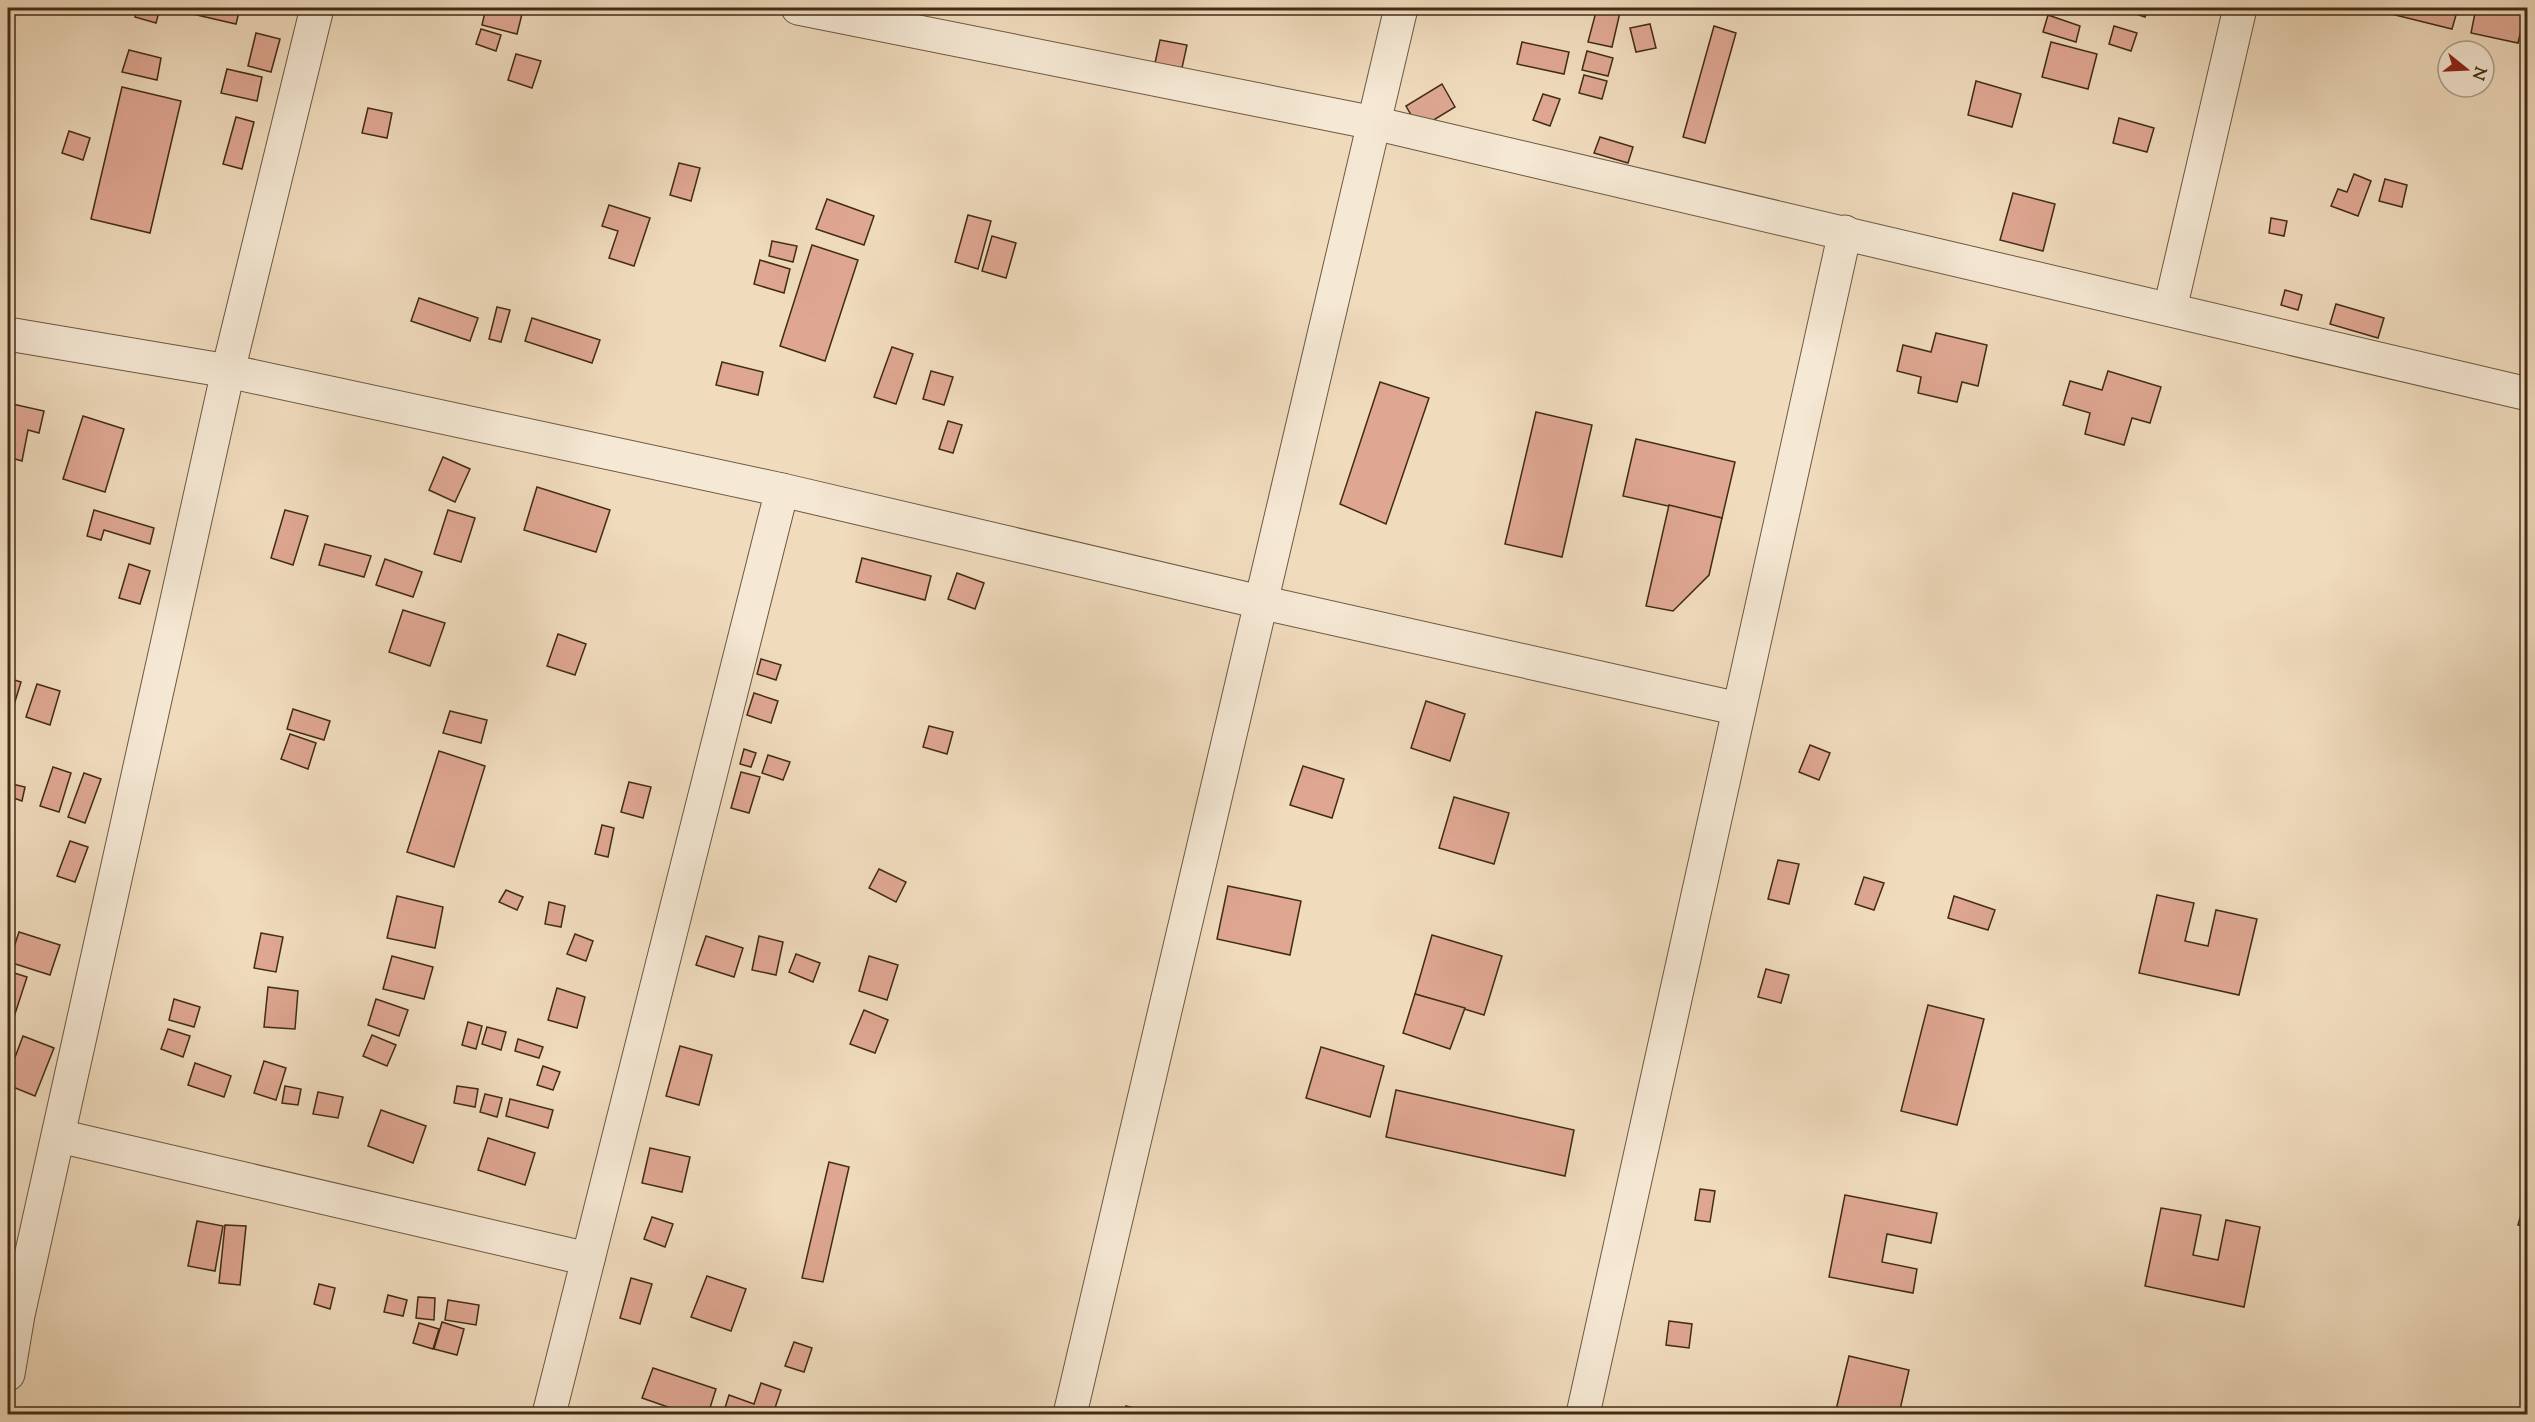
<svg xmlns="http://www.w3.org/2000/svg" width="2535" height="1422" font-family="'Sorts Mill Goudy',serif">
	<rect width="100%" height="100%" fill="#f0dbbd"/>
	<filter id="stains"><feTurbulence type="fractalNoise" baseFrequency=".00333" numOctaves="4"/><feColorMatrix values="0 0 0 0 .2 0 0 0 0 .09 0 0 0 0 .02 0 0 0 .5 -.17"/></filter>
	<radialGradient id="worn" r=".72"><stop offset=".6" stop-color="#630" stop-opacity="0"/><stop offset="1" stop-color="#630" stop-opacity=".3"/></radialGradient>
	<g fill="#dfa792" stroke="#412c16" stroke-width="1.5">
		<path d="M137,8H160L156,23L135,17Z"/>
		<path d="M190,8H240L236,24L188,13Z"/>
		<path d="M486,8H498L522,14L517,34L482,25Z"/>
		<path d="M1597,8H1621L1612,47L1588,42Z"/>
		<path d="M2132,8H2148L2145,17L2130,12Z"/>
		<path d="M2384,8H2458L2452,29L2383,12Z"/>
		<path d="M2476,8H2526L2518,43L2471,33Z"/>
		<path d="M2048,15L2080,26L2076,42L2043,32Z"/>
		<path d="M1650,24L1656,48L1636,52L1630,28Z"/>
		<path d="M1714,26L1736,33L1705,143L1683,137Z"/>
		<path d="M2114,26L2137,33L2131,51L2109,44Z"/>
		<path d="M481,29L501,35L496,51L476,44Z"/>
		<path d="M256,33L280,39L271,72L248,66Z"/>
		<path d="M1160,40L1187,45L1182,68L1155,63Z"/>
		<path d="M1522,42L1569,52L1564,74L1517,64Z"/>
		<path d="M2051,42L2097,54L2088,89L2042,77Z"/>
		<path d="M129,50L161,58L157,80L122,72Z"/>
		<path d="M1587,51L1613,58L1608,76L1582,70Z"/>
		<path d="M516,54L541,61L532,88L508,80Z"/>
		<path d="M227,69L262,77L257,101L221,93Z"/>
		<path d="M1584,75L1607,81L1602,99L1579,93Z"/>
		<path d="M1976,81L2021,94L2012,127L1968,115Z"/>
		<path d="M1442,84L1455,107L1419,129L1406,106Z"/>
		<path d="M122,87L181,101L150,233L91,219Z"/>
		<path d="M1543,94L1560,99L1550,126L1533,120Z"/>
		<path d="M368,108L392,113L387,138L362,133Z"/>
		<path d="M236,117L254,122L242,169L223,164Z"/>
		<path d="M2119,118L2154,128L2147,152L2113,143Z"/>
		<path d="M69,131L90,138L83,160L62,153Z"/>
		<path d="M1600,137L1633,147L1628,163L1594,153Z"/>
		<path d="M679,163L700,168L691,201L670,195Z"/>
		<path d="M2354,174L2371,181L2358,216L2331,206L2338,189L2347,192Z"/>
		<path d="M2385,179L2407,185L2402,207L2379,201Z"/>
		<path d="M2013,193L2055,204L2043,251L2000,240Z"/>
		<path d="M827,199L874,216L864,245L816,229Z"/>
		<path d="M609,205L650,218L634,266L609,258L618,231L602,226Z"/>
		<path d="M968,215L991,221L978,269L955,262Z"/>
		<path d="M2271,218L2287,221L2284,236L2269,233Z"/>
		<path d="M992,236L1016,243L1006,278L982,271Z"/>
		<path d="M772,241L797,246L793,262L769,256Z"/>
		<path d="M812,245L858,260L825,361L780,346Z"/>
		<path d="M760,260L790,269L784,293L754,284Z"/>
		<path d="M2285,290L2302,295L2298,310L2281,305Z"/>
		<path d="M419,298L478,318L470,341L411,321Z"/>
		<path d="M2336,304L2384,318L2378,338L2330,324Z"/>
		<path d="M497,307L510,310L501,342L489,339Z"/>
		<path d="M532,318L600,340L592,363L525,341Z"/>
		<path d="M1936,333L1987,345L1978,386L1962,382L1957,402L1918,393L1921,377L1897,371L1903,345L1931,352Z"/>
		<path d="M892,347L913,354L896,404L874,397Z"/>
		<path d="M722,362L763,372L758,395L716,385Z"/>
		<path d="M931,371L953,377L944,405L923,399Z"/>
		<path d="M2108,371L2161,387L2150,423L2132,418L2124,445L2085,434L2090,413L2063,405L2070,381L2102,390Z"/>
		<path d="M1380,382L1429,398L1386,524L1340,504Z"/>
		<path d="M8,403L44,411L39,433L28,430L22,461L8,457Z"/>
		<path d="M1536,412L1592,425L1562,557L1505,544Z"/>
		<path d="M83,416L124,429L105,492L63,479Z"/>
		<path d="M948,421L962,425L953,453L939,449Z"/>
		<path d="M1636,439L1735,462L1722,518L1623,496Z"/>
		<path d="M443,457L470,469L455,502L429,490Z"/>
		<path d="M537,487L610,510L596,552L524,530Z"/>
		<path d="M1669,505L1722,518L1709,575L1673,611L1646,606Z"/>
		<path d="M94,510L154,528L150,544L104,530L101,540L87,536Z"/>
		<path d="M285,510L308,516L293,565L271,558Z"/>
		<path d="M448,510L475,518L461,562L434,554Z"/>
		<path d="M325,544L371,556L364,577L319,565Z"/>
		<path d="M862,558L931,576L925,600L856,582Z"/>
		<path d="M385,559L422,572L413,597L376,585Z"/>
		<path d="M129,564L150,571L140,604L119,598Z"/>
		<path d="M957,573L984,583L975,609L948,599Z"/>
		<path d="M403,610L445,623L430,666L389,652Z"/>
		<path d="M558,634L586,644L575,675L547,666Z"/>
		<path d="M761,659L781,665L776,680L757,674Z"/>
		<path d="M8,678L21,682L10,718L8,717Z"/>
		<path d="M37,684L60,691L50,725L26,717Z"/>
		<path d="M754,693L778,701L771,723L747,715Z"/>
		<path d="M1426,701L1465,714L1450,761L1411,748Z"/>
		<path d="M293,709L330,721L324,740L287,729Z"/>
		<path d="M450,711L487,720L481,743L443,733Z"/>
		<path d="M929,726L953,732L947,754L923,747Z"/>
		<path d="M290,734L316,743L308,769L281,759Z"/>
		<path d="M1810,745L1830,753L1819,780L1799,772Z"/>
		<path d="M744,749L756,753L751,767L740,764Z"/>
		<path d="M439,751L485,766L454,867L407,852Z"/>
		<path d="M768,755L790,762L783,780L762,773Z"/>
		<path d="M1303,766L1344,779L1332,818L1290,805Z"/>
		<path d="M53,767L71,773L59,812L40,806Z"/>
		<path d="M741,772L760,777L749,813L731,808Z"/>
		<path d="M84,773L101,779L85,823L68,817Z"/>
		<path d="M629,782L651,787L643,818L621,812Z"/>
		<path d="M8,783L25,787L22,801L8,796Z"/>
		<path d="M1454,797L1509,813L1494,864L1439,848Z"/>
		<path d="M602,825L614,828L608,857L595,854Z"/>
		<path d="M70,841L88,847L75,882L57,876Z"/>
		<path d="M1778,860L1799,864L1789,904L1768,899Z"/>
		<path d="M879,869L906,882L896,902L869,888Z"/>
		<path d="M1864,877L1884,883L1874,910L1855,904Z"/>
		<path d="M1228,886L1301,901L1290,955L1217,939Z"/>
		<path d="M506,890L523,897L517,910L499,902Z"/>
		<path d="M2157,895L2194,903L2185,941L2208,946L2216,910L2257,919L2239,995L2139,973Z"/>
		<path d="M397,896L443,907L435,948L387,938Z"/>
		<path d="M1954,896L1995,910L1988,930L1948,918Z"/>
		<path d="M549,902L565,906L561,927L545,924Z"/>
		<path d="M19,932L60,945L50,975L9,962Z"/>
		<path d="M261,933L283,937L276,972L254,968Z"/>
		<path d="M575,934L593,941L586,961L567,954Z"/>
		<path d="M1432,935L1502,956L1484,1015L1415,994Z"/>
		<path d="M706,936L743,948L734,977L696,965Z"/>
		<path d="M759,936L783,942L776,975L752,970Z"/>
		<path d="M796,954L820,963L813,982L789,972Z"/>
		<path d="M392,956L433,967L424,999L383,989Z"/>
		<path d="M869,956L898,965L887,1000L859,991Z"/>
		<path d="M1766,969L1789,975L1781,1003L1758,997Z"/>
		<path d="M8,971L27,977L12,1023L8,1022Z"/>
		<path d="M268,987L298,991L295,1029L264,1027Z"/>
		<path d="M557,988L585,997L577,1028L548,1020Z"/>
		<path d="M1415,994L1465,1008L1450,1049L1403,1033Z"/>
		<path d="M174,999L200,1007L194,1027L169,1020Z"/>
		<path d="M376,999L408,1010L399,1036L368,1025Z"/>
		<path d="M1928,1005L1984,1019L1957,1125L1901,1111Z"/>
		<path d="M864,1010L888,1020L875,1053L850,1044Z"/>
		<path d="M468,1022L482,1026L476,1049L462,1045Z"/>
		<path d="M487,1027L506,1032L501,1050L482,1044Z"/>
		<path d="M168,1029L190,1036L183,1057L161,1049Z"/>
		<path d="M372,1035L396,1045L387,1066L363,1056Z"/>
		<path d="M23,1036L54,1048L35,1096L8,1085V1076Z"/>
		<path d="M518,1039L543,1047L539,1058L515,1051Z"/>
		<path d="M680,1046L712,1055L699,1105L666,1096Z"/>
		<path d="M1321,1047L1384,1066L1370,1117L1306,1098Z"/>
		<path d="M264,1061L286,1068L276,1100L254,1093Z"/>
		<path d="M195,1063L231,1076L224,1097L188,1085Z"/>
		<path d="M543,1066L560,1072L553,1090L537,1085Z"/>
		<path d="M285,1086L301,1089L298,1105L282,1103Z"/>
		<path d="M457,1086L478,1089L475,1107L454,1103Z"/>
		<path d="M1396,1090L1574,1130L1565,1176L1386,1137Z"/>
		<path d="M318,1092L343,1097L338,1118L313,1114Z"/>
		<path d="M485,1094L502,1098L497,1117L480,1112Z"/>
		<path d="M510,1099L553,1110L548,1128L506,1116Z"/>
		<path d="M381,1110L426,1126L413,1163L368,1146Z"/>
		<path d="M488,1138L535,1153L525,1185L478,1170Z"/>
		<path d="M650,1148L690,1157L682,1192L642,1183Z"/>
		<path d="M829,1162L849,1167L823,1282L802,1278Z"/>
		<path d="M1700,1189L1715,1191L1710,1222L1695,1220Z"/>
		<path d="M2528,1190V1227L2518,1225Z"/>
		<path d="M1845,1195L1937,1213L1931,1243L1887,1234L1882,1262L1917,1269L1913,1293L1829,1277Z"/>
		<path d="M2161,1208L2201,1215L2193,1255L2218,1260L2226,1220L2260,1227L2244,1307L2145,1286Z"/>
		<path d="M652,1217L673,1224L665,1247L644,1239Z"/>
		<path d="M197,1221L223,1226L215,1271L188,1266Z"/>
		<path d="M225,1225L246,1226L240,1285L219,1283Z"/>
		<path d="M707,1276L746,1289L731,1331L691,1317Z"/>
		<path d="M631,1278L652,1284L640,1324L620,1318Z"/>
		<path d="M319,1284L335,1288L330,1309L314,1304Z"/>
		<path d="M388,1295L407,1300L403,1316L384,1312Z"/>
		<path d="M418,1297L435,1298L434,1320L416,1318Z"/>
		<path d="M448,1300L479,1305L476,1325L445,1320Z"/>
		<path d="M1669,1321L1692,1324L1689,1348L1666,1345Z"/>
		<path d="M442,1322L464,1329L457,1355L434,1349Z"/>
		<path d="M419,1323L439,1329L433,1349L413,1343Z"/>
		<path d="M794,1342L812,1348L804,1372L785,1366Z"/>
		<path d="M1849,1356L1909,1370L1899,1414H1835Z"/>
		<path d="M653,1368L716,1389L708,1414H688L642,1398Z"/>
		<path d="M761,1383L781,1390L773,1414H733L724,1411L729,1395L754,1404Z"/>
		<path d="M1126,1406L1158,1414H1124Z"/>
	</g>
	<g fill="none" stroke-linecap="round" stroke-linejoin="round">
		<g stroke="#6d5840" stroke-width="35">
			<g id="minor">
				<path d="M798,8L1374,123L2528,394"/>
				<path d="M2170,309L2240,8"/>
				<path d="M8,334L228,371L782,490L1260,602L1739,709"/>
				<path d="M59,1136L588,1259"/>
				<path d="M8,1374L18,1315L228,371L317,8"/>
				<path d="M549,1414L782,490"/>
				<path d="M1070,1414L1401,8"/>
				<path d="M1583,1414L1845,232"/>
			</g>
		</g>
		<use href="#minor" stroke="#f5e8d4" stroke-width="33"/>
	</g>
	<rect width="2535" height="1422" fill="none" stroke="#f0dbbd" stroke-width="30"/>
	<rect x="9" y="9" width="2517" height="1404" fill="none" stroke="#412c16" stroke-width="3"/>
	<rect x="15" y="15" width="2505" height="1392" fill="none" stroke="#412c16" stroke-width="1.5"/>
	<g transform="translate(2466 69) rotate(108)"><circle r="28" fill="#f5e8d4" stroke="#ad9d88" stroke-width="1.5"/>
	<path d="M0-4.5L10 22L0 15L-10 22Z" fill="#8f2418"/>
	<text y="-9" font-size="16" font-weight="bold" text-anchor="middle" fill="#412c16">N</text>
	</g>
	<rect width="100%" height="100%" filter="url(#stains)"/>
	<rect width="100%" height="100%" fill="url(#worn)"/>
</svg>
